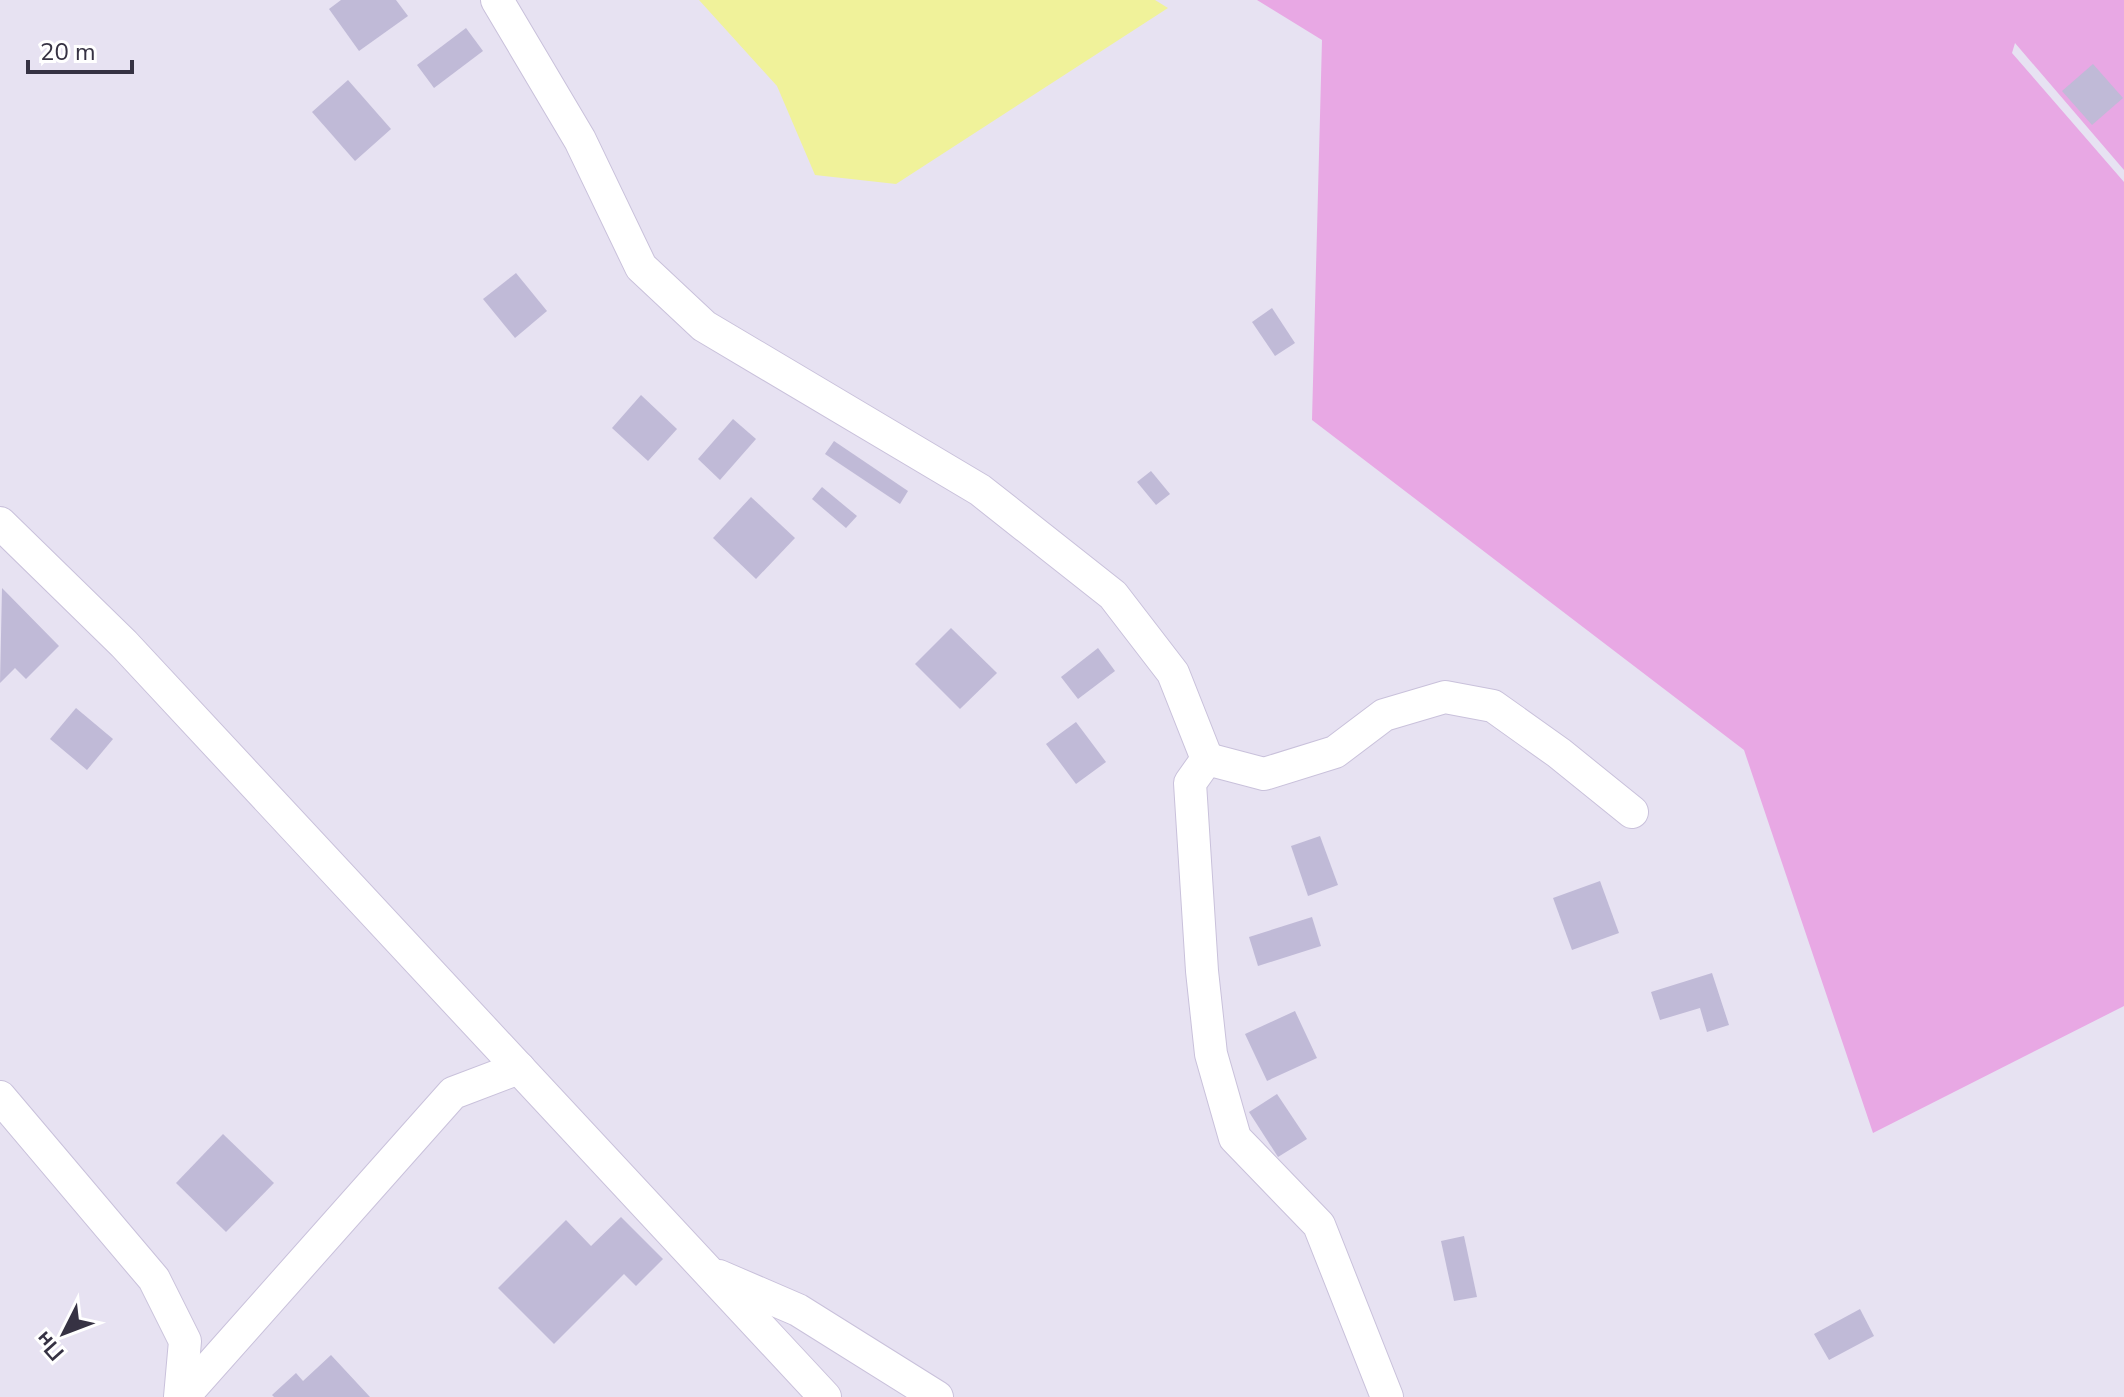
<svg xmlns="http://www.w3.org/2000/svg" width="2124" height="1397" font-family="'Nunito Sans',sans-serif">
	<rect width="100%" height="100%" fill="#e7e2f2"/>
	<path fill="#e8a8e4" d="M1257,0H2124V170L2015,43L2012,53L2124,182V1006L1873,1133L1744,750L1312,420L1322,40Z"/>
	<path fill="#f0f29a" d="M699,0H1155L1168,8L896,184L815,175L777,86Z"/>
	<g fill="#c0bad7">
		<path d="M341,0H396L408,16L359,51L329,9Z"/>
		<path d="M466,28L483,51L434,88L417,65Z"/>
		<path d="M2093,64L2123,98L2092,125L2062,91Z"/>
		<path d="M348,80L391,129L355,161L312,112Z"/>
		<path d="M516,273L547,311L515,338L483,299Z"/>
		<path d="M1272,308L1295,343L1275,356L1252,322Z"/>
		<path d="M641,395L677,429L648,461L612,428Z"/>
		<path d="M733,419L756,439L720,480L698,459Z"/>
		<path d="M834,441L908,491L900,504L825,454Z"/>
		<path d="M1151,471L1170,494L1156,505L1137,482Z"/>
		<path d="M822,487L857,516L846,528L812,499Z"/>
		<path d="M751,497L795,538L756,579L713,538Z"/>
		<path d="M2,588L59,646L26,679L15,668L0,683Z"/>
		<path d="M951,628L997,673L960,709L915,664Z"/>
		<path d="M1098,648L1115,671L1078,699L1061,677Z"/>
		<path d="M76,708L113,739L87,770L50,739Z"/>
		<path d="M1076,722L1106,762L1076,784L1046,744Z"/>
		<path d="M1320,836L1338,885L1308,896L1291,846Z"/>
		<path d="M1600,881L1619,933L1572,950L1553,898Z"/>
		<path d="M1312,917L1321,946L1258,966L1249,937Z"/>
		<path d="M1712,973L1729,1025L1707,1032L1700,1008L1660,1020L1651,992Z"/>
		<path d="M1295,1011L1317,1058L1267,1081L1245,1034Z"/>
		<path d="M1277,1094L1307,1139L1278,1157L1249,1112Z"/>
		<path d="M223,1134L274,1183L226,1232L176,1183Z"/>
		<path d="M621,1217L663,1259L636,1286L624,1274L554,1344L498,1288L566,1220L591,1246Z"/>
		<path d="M1464,1236L1477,1297L1454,1301L1441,1241Z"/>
		<path d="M1860,1309L1874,1336L1829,1360L1814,1334Z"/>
		<path d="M331,1355L370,1397H274L272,1395L296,1373L303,1381Z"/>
	</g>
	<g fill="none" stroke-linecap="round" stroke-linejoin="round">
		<g stroke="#c9c1db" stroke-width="34">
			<g id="street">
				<path d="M497,0L580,140L641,267L704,326L980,490L1113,595L1173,673L1207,759L1190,783L1202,971L1211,1054L1235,1138L1319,1225L1387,1397"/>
				<path d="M0,523L124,644L825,1397"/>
				<path d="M1207,759L1264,774L1335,752L1384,715L1445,697L1493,706L1559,753L1632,812"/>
				<path d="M0,1097L154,1279L185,1341L180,1397"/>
				<path d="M719,1276L798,1310L937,1397"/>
				<path d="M183,1397L453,1093L519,1068"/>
			</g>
		</g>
		<use href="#street" stroke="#fff" stroke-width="32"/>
	</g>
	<g transform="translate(64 1333) rotate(228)" stroke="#ffffff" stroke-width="6" paint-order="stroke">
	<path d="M0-6L14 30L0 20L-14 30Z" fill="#363243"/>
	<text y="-12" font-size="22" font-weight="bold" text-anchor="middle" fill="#363243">Пн</text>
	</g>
	<path d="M28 60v12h104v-12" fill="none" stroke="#363243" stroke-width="4"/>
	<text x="40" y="60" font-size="24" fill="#363243" stroke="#ffffff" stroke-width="6" paint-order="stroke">20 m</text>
</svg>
